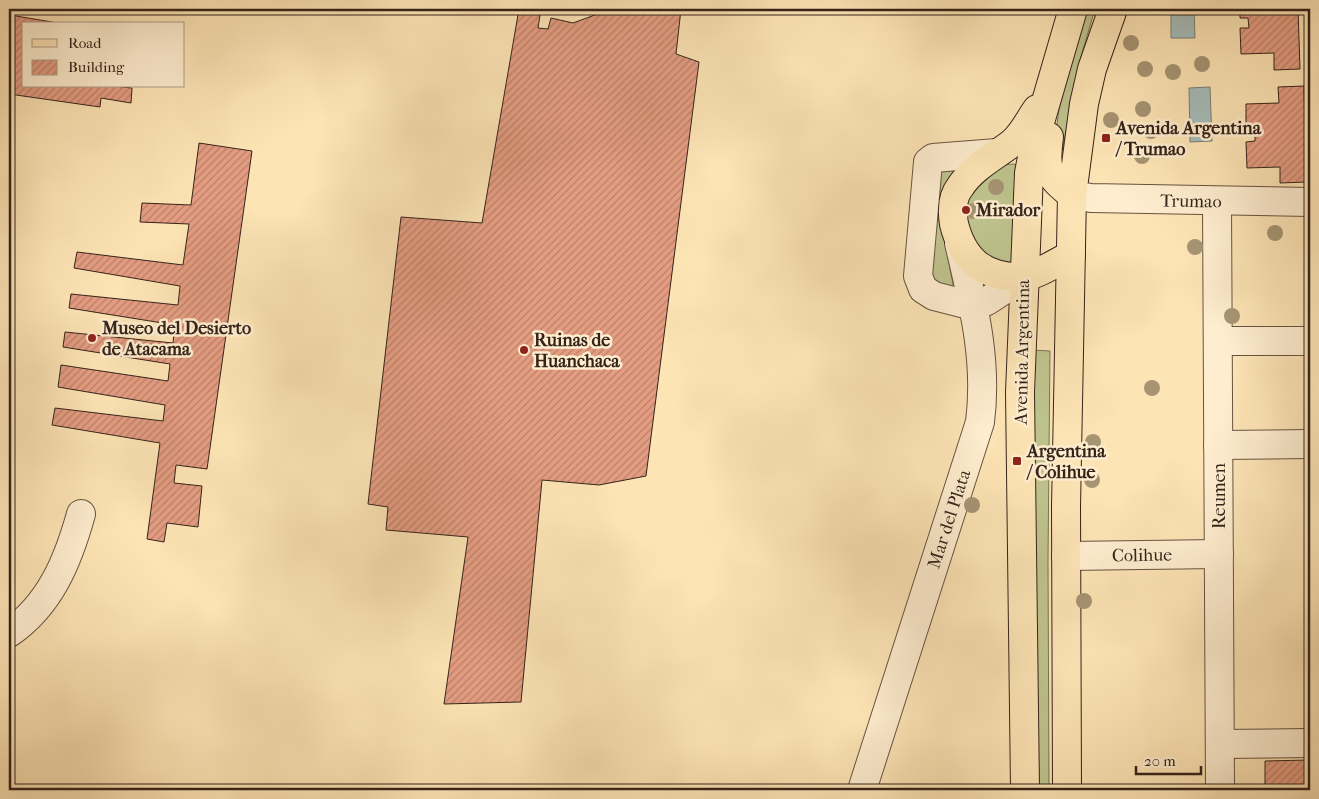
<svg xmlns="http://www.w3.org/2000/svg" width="1319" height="799" font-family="'IM FELL French Canon',serif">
	<defs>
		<pattern id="building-hatch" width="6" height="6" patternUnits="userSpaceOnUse" patternTransform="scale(1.25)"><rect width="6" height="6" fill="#e59d82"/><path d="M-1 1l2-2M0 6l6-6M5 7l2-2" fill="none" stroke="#ba806a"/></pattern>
	</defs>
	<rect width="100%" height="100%" fill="#fde4b5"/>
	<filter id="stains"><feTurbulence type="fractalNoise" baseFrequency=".004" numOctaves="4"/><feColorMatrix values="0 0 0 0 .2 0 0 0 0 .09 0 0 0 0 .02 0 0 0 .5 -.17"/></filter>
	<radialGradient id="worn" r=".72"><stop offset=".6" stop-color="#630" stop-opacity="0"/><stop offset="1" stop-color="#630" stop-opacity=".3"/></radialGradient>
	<g fill="#bfc48e" stroke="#7a7454">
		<path d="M1083,9H1095L1082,53L1062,151L1054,147L1059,109Z"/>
		<path d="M1015,164L1020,169L1015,258L1007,264L992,260L977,250L962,210L967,191L999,165Z"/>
		<path d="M936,166L959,170L948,179C942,215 945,248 953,284L950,288L930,282Z"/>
		<path d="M1033,350L1050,351L1048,560L1049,790H1036Z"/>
	</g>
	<g fill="#a5bcb9" stroke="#787f79">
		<path d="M1171,9H1194L1195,38H1171Z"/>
		<path d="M1210,87L1212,141L1190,142L1189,88Z"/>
	</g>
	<g fill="url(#building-hatch)" stroke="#35231a">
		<path d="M9,9H11L10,15L64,24H24V86H114L132,88L131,103L101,98L100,107L9,94Z"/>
		<path d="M519,9H541L538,28L548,29L551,18L573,23L611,9H681L676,54L699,62L646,476L599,485L542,480L521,702L444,704L468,537L386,530L388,507L368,504L401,217L482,223Z"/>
		<path d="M1240,9H1298L1300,69L1274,70V53L1241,54L1240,28H1249L1248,18H1240Z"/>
		<path d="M1304,86L1306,182L1280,183V167L1247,168L1246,142L1255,141V131L1246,132V104L1279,103L1278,87Z"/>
		<path d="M199,143L252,151L207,469L176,465L174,483L202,486L198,527L167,523L164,542L147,539L160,443L52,425L55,408L163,421L165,405L58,387L61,365L168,381L170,364L63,347L65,332L173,343L175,325L69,308L71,294L178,305L180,286L74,268L77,252L183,265L189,224L140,222L142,203L191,205Z"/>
		<path d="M1310,760V790H1265V761Z"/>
	</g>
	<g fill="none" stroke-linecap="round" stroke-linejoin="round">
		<g stroke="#675341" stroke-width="30">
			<g id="minor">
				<path d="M997,153L933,158L928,162L918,276L923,289L934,296L973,306L987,301L1024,277"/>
				<path d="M1072,195L1091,198L1310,202"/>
				<path d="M1217,201L1220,790"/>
				<path d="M1218,341H1310"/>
				<path d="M1218,445L1310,444"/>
				<path d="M1066,556L1219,554"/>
				<path d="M9,633C50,605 68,561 81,514"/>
				<path d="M1220,744L1310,743"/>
				<path d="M862,790L980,422C988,360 973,303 959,243"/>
			</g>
		</g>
		<g stroke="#35231a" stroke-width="30">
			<g id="major">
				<path d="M1037,109C1029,120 1023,134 1012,143C994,157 973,167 960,187C952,197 952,212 954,224C963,260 984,278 1022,277C1034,277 1059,261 1071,255"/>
				<path d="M1049,137C1045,168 1046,175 1072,195"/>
				<path d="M1025,790L1020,392L1029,173L1036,136L1073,9"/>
				<path d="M1067,790L1066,507L1072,195L1084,104L1092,69L1113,9"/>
			</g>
		</g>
		<use href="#minor" stroke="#feedcf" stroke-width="28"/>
		<use href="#major" stroke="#fde4b5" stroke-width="28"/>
	</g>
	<g fill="#a69473">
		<circle cx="1131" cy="43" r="8"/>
		<circle cx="1202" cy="64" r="8"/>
		<circle cx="1145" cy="69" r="8"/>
		<circle cx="1173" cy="72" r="8"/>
		<circle cx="1143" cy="109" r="8"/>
		<circle cx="1111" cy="120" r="8"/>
		<circle cx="1151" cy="131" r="8"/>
		<circle cx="1142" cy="156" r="8"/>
		<circle cx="996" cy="187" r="8"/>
		<circle cx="973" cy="211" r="8"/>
		<circle cx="1275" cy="233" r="8"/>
		<circle cx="1195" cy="247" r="8"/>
		<circle cx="1232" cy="316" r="8"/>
		<circle cx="1152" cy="388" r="8"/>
		<circle cx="1093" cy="442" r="8"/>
		<circle cx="1092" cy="480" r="8"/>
		<circle cx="972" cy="505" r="8"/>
		<circle cx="1084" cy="601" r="8"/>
	</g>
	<g fill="#8f2418" stroke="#feedcf" stroke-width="2">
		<rect x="1101" y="133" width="10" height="10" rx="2.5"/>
		<circle cx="966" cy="210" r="5"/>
		<circle cx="92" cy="338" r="5"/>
		<circle cx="524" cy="350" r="5"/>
		<rect x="1012" y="456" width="10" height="10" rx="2.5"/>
	</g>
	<g text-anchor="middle" stroke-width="5" stroke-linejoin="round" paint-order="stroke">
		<g font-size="18" font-weight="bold" fill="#35231a" stroke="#feedcf" text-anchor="start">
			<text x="1116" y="134">Avenida Argentina<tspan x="1116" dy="21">/ Trumao</tspan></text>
			<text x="976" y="216">Mirador</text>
			<text x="102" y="334">Museo del Desierto<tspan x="102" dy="21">de Atacama</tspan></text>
			<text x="534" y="346">Ruinas de<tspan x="534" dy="21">Huanchaca</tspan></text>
			<text x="1027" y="457">Argentina<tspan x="1027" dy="21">/ Colihue</tspan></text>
		</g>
		<g font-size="18" fill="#35231a" stroke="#feedcf">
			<text transform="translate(1191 201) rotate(1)" y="6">Trumao</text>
			<text transform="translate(1022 352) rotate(-89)" y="6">Avenida Argentina</text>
			<text transform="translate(1219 496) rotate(-90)" y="6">Reumen</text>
			<text transform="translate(949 519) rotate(-72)" y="6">Mar del Plata</text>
			<text transform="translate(1142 555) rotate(-1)" y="6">Colihue</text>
		</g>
	</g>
	<rect width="1319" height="799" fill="none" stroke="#fde4b5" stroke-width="30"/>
	<rect x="10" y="10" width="1299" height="779" fill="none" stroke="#35231a" stroke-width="2.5"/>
	<rect x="15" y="15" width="1289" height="769" fill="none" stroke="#35231a"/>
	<rect x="22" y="22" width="162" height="65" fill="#feedcf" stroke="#ae9c87"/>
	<rect x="32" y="39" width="25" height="8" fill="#fde4b5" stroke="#ae9c87"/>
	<text x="68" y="48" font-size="15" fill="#35231a">Road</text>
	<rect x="32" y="60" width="25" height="15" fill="url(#building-hatch)" stroke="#ae9c87"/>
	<text x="68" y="72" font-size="15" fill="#35231a">Building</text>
	<path d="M1136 766v8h65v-8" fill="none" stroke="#35231a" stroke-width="2.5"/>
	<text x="1144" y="766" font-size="15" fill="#35231a" stroke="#feedcf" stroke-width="4" paint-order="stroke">20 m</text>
	<rect width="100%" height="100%" filter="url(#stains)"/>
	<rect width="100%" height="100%" fill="url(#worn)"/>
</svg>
